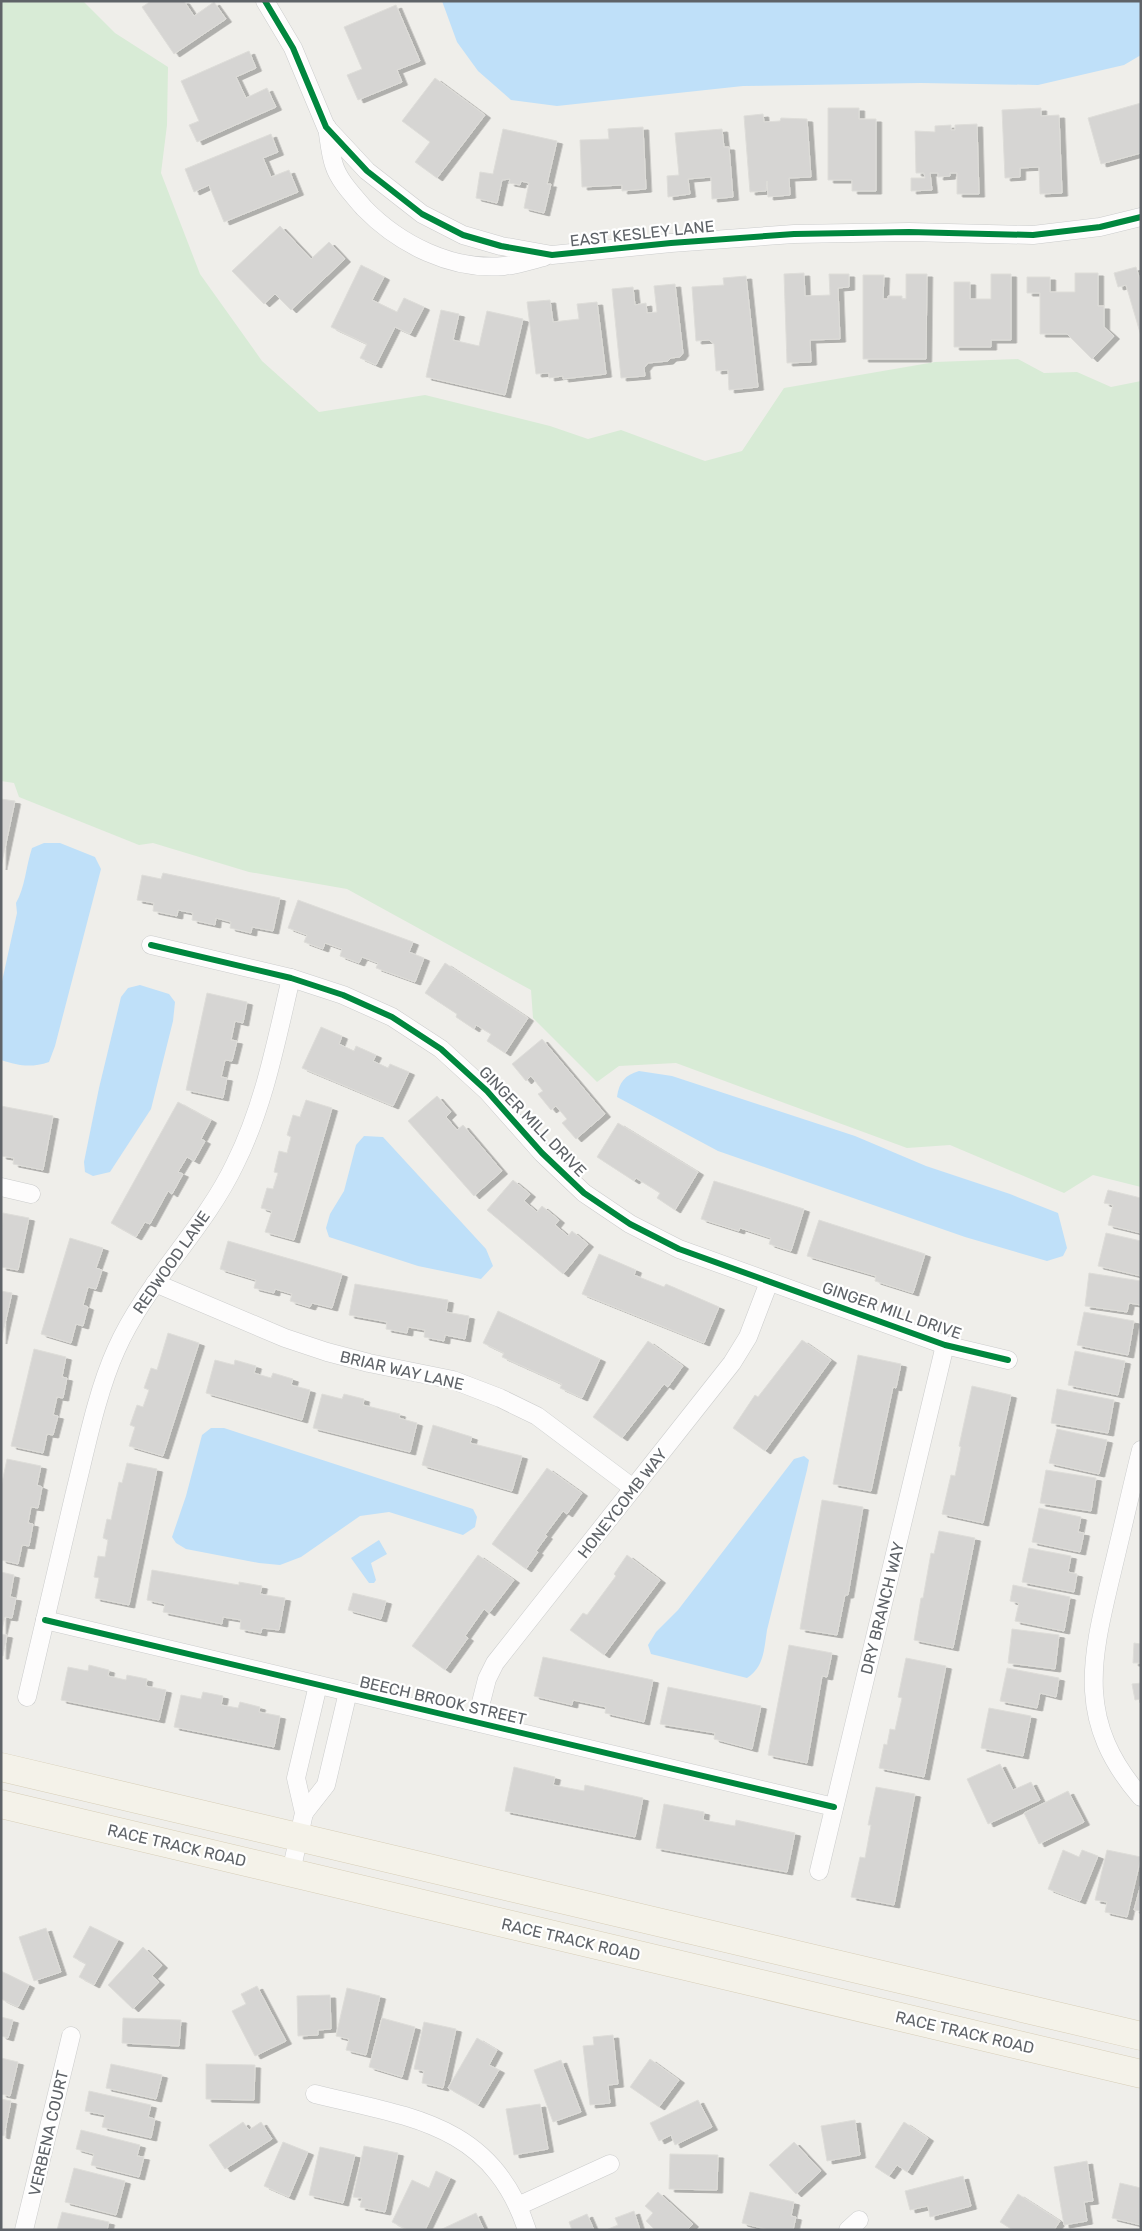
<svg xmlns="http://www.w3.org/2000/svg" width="1142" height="2231" font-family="Rubik,sans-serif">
	<defs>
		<filter id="shadow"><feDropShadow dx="5.5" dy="3" stdDeviation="0" flood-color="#0004"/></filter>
	</defs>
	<rect width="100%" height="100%" fill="#efeeea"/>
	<path fill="#d8ebd6" d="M1,1H83L115,33L168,67L167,125L161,173L200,274L262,361L319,412L425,395L550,426L588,439L621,430L705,461L742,451L784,388L935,362L1018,359L1044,373L1077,372L1111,387L1141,381V1187L1093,1175L1064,1193L950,1145L907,1148L676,1063L619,1066L597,1082L533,1018L531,990L347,889L249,872L153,843L139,845L19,797L14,783L1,781Z"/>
	<g fill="#bfe0f9">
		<path d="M442,1H1141V55L1124,65L1038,85L921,83L743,86L557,106L511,100L478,71L457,42Z"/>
		<path d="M44,843H60L95,857L101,869L55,1046L49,1062C31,1068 19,1066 1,1060V986L17,913L16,903C25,888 26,866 32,848Z"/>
		<path d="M140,985L169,994L175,1002L173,1021L151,1109L110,1172L93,1176L85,1172L84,1162L99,1088L121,997L128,988Z"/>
		<path d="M639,1071L672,1076L855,1136L926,1166L1010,1194L1058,1213L1067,1248L1063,1256L1047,1261L965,1237L718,1151L617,1097C619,1082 625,1075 639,1071Z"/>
		<path d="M364,1136L383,1137L486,1249L493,1266L481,1279L418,1266L329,1237L326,1228L330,1214L344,1191L356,1145Z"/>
		<path d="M211,1428H224L473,1509L477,1517L475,1527L463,1535L389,1512L360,1516L301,1557L280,1565L259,1563L186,1549L176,1543L172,1537L186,1496L202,1435Z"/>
		<path d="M804,1456L809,1460L807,1470L767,1630C764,1650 764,1667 747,1678L651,1654L648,1645L656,1632L678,1610L794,1459Z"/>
		<path d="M379,1540L387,1554L371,1563L376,1580L374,1583H369L351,1558Z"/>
	</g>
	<g fill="#d6d5d3" stroke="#deddd9" filter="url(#shadow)">
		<path d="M151,1H184L194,16L214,2L226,19L174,54L142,7Z"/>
		<path d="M396,5L420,61L397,70L402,82L358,100L347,75L362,69L344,27Z"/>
		<path d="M249,51L256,68L236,77L246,98L267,88L276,107L197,142L189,125L199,121L181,81Z"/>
		<path d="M435,78L485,115L437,178L415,162L430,142L402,121Z"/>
		<path d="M1141,103V153L1101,164L1088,118Z"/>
		<path d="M828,108H859V119H876V191H852V180H828Z"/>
		<path d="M1041,108V116L1059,115L1062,193L1040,194L1039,167L1020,168V177L1005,178L1002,110Z"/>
		<path d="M763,114L764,122L780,121L781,118L807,119L811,177L789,178L790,195L768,197L767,181L766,191L750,192L744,116Z"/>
		<path d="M977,124L979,194H957V173H950V176L938,177V173H930L932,190L911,191V178H925L924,173H916L915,131L935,132V126L951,125V130H955V125Z"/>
		<path d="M643,127L646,189L622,191V185L582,187L580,140L609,139L608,129Z"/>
		<path d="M503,129L557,141L547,184H551L544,213L524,208L529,183L521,181L520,185L509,183L510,179L502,180L497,203L476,198L480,172L493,174Z"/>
		<path d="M722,129L724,147H729L733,197L712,199L711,177L688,179L690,194L668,197L667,176L679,175L675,133Z"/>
		<path d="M271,134L278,152L263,158L271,177L289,170L298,192L224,222L209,185L194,192L185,169Z"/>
		<path d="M280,226L311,259L329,242L345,259L291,310L275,294L264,304L232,271Z"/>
		<path d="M361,265L384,277L372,300L397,312L404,298L424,307L410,334L395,327L376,365L360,358L367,344L331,327Z"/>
		<path d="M1136,267L1141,283V336L1126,285L1118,287L1114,273Z"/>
		<path d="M804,273L805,296L830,295L829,274H849V287L838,288L840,339L810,340L811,362L787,363L784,274Z"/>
		<path d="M1075,273H1098V306H1104V327L1114,336L1092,359L1067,334H1040V293H1027V277H1050V292H1075Z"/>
		<path d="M906,274H927L926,359H863V275H884L883,299H888V296H902V299H906Z"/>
		<path d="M991,274H1011V340H991V347H954V282H970V299H991Z"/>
		<path d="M746,276L758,387L729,390L728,370L716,371L714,344L709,340L696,341L692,287L724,285L723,278Z"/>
		<path d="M675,284L683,353L680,357L671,358L668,361L648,363L644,368L645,376L621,378L612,289L633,287L635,305L646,303L647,313L657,312L654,286Z"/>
		<path d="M550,300L553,322L579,319L577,304L597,302L606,374L563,379V376L549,378V373L536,374L527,302Z"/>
		<path d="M441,310L459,314L453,340L479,346L487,311L523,319L505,395L426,377Z"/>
		<path d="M1,799L15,801L1,867Z"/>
		<path d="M163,873L280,898L273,931L252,927L251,933L230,928L231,922L216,918L215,925L192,920L193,913L178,910L177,916L153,911L154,903L137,900L142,875L161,879Z"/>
		<path d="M298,900L413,942L409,952L424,958L415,982L376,968L378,963L362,957L359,963L340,956L342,949L325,943L323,949L304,942L307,935L288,928Z"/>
		<path d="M445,963L528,1018L505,1053L487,1041L491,1034L476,1025L474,1029L456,1017L457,1014L425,993Z"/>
		<path d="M207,993L247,1002L243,1023L235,1021L231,1040L237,1041L232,1061L225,1060L221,1077L227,1078L223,1098L186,1090Z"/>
		<path d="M321,1027L342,1036L339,1044L354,1051L356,1046L376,1055L373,1061L388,1068L390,1064L409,1072L393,1106L302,1068Z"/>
		<path d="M542,1039L605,1114L576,1139L562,1123L567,1119L556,1106L551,1110L538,1094L543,1091L531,1076L526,1081L512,1064Z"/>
		<path d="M437,1096L451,1112L446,1117L457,1130L463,1125L502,1171L474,1196L408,1121Z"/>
		<path d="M306,1100L332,1108L294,1240L265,1232L272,1211L261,1208L267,1188L273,1189L278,1173L274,1172L279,1151L287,1153L291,1137L287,1135L293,1115L300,1117Z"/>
		<path d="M178,1102L211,1120L201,1139L205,1141L194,1161L187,1157L178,1172L183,1174L172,1194L168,1191L150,1224L145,1222L136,1237L111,1223Z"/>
		<path d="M1,1106L53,1116L43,1170L13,1164L14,1158L1,1156Z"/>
		<path d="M618,1123L698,1172L675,1210L657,1198L660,1193L636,1178L634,1181L597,1157Z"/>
		<path d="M513,1180L530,1194L524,1201L537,1212L542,1206L559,1220L555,1225L568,1236L572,1231L588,1244L563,1274L487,1210Z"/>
		<path d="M714,1181L804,1209L791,1251L769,1244L771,1238L740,1228L739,1231L701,1219Z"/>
		<path d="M1108,1190L1141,1198V1233L1108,1225L1113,1205L1104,1203Z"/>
		<path d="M3,1213L29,1218L18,1270L1,1267Z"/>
		<path d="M819,1220L925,1254L913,1293L875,1281L876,1276L807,1256Z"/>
		<path d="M1106,1233L1141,1241V1276L1098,1266Z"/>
		<path d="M70,1238L103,1248L96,1268L102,1270L96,1289L88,1287L83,1305L88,1307L83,1326L76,1324L71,1343L41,1334Z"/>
		<path d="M228,1241L342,1274L332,1308L312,1303L310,1307L290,1301L292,1294L275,1289L274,1293L254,1288L256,1280L220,1269Z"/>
		<path d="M599,1254L636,1270L634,1275L664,1287L666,1284L719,1307L704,1343L582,1294Z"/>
		<path d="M1089,1273L1141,1281V1305L1129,1303L1127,1312L1085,1306Z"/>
		<path d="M355,1284L448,1300L446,1312L469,1316L465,1339L445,1335L444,1341L424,1337L425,1330L408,1327L407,1333L386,1329L387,1322L349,1315Z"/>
		<path d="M1,1291L12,1293L1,1341Z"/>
		<path d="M498,1311L600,1359L582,1398L560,1388L562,1384L502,1357L504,1353L483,1343Z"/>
		<path d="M1084,1312L1134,1321L1128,1355L1077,1345Z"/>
		<path d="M168,1333L199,1343L163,1456L129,1446L135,1427L130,1425L137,1405L143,1407L149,1390L144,1388L151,1368L157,1370Z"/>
		<path d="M802,1340L831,1360L765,1451L733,1428L755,1395L758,1397Z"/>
		<path d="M648,1341L683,1366L668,1387L664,1384L622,1438L593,1417Z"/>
		<path d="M34,1349L66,1357L62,1377L67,1378L63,1398L57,1397L53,1415L58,1416L53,1435L47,1434L43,1453L11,1446Z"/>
		<path d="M1075,1351L1125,1361L1118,1395L1068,1385Z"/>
		<path d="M858,1355L901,1364L896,1388L893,1387L871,1491L833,1484Z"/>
		<path d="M215,1360L234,1365L235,1360L256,1366L254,1373L271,1378L273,1373L293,1379L291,1385L310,1390L302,1420L206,1393Z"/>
		<path d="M972,1386L1011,1395L983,1523L942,1514L951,1475L955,1476L961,1447L959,1446Z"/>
		<path d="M1057,1389L1114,1400L1108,1433L1051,1423Z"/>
		<path d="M322,1394L342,1399L344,1394L364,1399L363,1405L400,1414L399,1418L417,1423L410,1452L313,1428Z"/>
		<path d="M433,1425L472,1437L470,1443L522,1456L512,1491L422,1465Z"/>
		<path d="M1057,1429L1107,1440L1099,1474L1049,1463Z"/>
		<path d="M7,1459L41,1466L37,1485L42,1487L38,1508L31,1507L28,1523L33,1524L29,1546L22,1545L18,1564L1,1560V1487Z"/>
		<path d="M127,1463L157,1469L129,1605L95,1598L99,1578L94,1577L98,1556L105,1557L108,1540L103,1538L107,1519L111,1520L119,1482L122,1483Z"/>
		<path d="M547,1468L582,1493L567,1514L563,1511L545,1535L547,1536L536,1551L538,1552L526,1569L492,1544Z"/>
		<path d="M1046,1470L1096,1478L1091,1511L1040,1503Z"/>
		<path d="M822,1500L863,1507L848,1595H845L837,1635L800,1629Z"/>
		<path d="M1039,1508L1081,1517L1078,1532L1084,1533L1080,1552L1032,1542Z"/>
		<path d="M939,1531L975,1538L953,1648L914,1640L921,1598H923L931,1553L934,1554Z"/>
		<path d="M1029,1548L1071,1556L1068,1572L1077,1574L1074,1592L1022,1582Z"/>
		<path d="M478,1555L514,1580L489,1613L484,1609L465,1636L468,1638L445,1670L412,1646Z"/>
		<path d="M627,1555L660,1580L604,1655L570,1630L583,1613L587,1615L616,1576L614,1574Z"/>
		<path d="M152,1570L239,1585V1582L262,1586L260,1594L285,1598L279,1630L262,1628L261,1633L240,1629L241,1620L223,1617L222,1624L163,1612L165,1604L147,1600Z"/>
		<path d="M1,1572L14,1575L10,1597L16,1598L12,1618L5,1617L1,1634L7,1635L3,1656H1Z"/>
		<path d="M1013,1585L1070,1597L1064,1631L1015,1621L1019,1603L1010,1601Z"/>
		<path d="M353,1593L386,1601L381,1619L348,1610Z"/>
		<path d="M1012,1629L1059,1635L1055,1669L1008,1663Z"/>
		<path d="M1134,1643L1141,1644V1663H1133Z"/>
		<path d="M789,1645L832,1653L827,1677L822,1676L807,1763L768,1755Z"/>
		<path d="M543,1657L653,1680L644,1722L605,1713L606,1707L573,1700L572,1705L534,1696Z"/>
		<path d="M906,1658L946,1666L924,1777L879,1768L884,1744L887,1745L890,1729L895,1730L902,1698L898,1697Z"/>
		<path d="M89,1665L109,1670L108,1676L126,1680L127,1675L147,1679L146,1686L166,1690L159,1720L61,1700L68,1667L88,1671Z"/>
		<path d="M1007,1668L1059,1678L1056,1697L1040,1693L1037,1708L1000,1701Z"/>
		<path d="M1141,1683V1699L1135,1700L1132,1684Z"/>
		<path d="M668,1687L761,1706L752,1749L714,1739L715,1733L660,1724Z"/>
		<path d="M203,1692L223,1696L221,1705L238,1708L240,1702L260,1707L259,1712L280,1716L274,1747L174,1727L181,1695L201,1699Z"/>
		<path d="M989,1708L1031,1716L1023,1756L981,1748Z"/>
		<path d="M1000,1764L1013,1790L1031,1782L1040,1800L988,1824L967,1779Z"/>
		<path d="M514,1767L555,1777L553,1785L584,1791L585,1785L643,1798L635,1837L505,1811Z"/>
		<path d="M876,1787L915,1794L894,1905L851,1897L860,1857L865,1858L871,1825H868Z"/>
		<path d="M1068,1791L1084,1822L1039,1844L1024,1813Z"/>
		<path d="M664,1804L704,1812L703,1820L735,1826L736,1820L795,1833L787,1872L656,1848Z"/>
		<path d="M1063,1850L1079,1857L1082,1850L1098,1856L1080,1901L1048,1889Z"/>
		<path d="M1107,1850L1141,1857L1127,1917L1105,1912L1107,1902L1095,1900Z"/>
		<path d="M1141,1884V1911L1134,1910Z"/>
		<path d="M90,1926L118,1940L94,1985L79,1977L86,1964L73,1957Z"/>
		<path d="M46,1928L61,1972L34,1981L19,1937Z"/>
		<path d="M143,1947L162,1965L152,1976L159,1982L133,2009L108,1985Z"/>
		<path d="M1,1971L29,1985L18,2007L1,1999Z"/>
		<path d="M257,1986L286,2041L255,2056L232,2011L246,2004L241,1994Z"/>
		<path d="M347,1988L380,1996L366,2055L346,2050L349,2039L336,2036Z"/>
		<path d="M330,1995L331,2029L318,2030V2035L298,2036L297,1996Z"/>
		<path d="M1,2017L13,2020L8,2038L1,2036Z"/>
		<path d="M123,2018L181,2020L179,2046L122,2043Z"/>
		<path d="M382,2018L415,2027L402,2077L369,2067Z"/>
		<path d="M424,2022L456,2029L443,2088L422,2083L424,2071L414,2069Z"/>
		<path d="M613,2035L618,2084L608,2085L610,2103L590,2105L583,2046L594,2045L593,2037Z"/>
		<path d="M477,2038L497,2050L489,2065L499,2070L478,2105L448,2088Z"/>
		<path d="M1,2058L18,2062L10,2096L1,2094Z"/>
		<path d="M650,2059L679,2080L659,2107L630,2087Z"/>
		<path d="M561,2060L581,2112L553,2122L534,2070Z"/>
		<path d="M111,2064L162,2075L156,2099L106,2088Z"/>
		<path d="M206,2064L255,2065L254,2100L206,2099Z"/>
		<path d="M89,2091L151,2105L148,2117L155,2119L151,2138L102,2127L105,2115L85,2111Z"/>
		<path d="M1,2099L11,2101L4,2136L1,2135Z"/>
		<path d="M698,2100L712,2127L675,2145L671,2135L659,2141L650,2123Z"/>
		<path d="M540,2104L548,2149L514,2155L506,2109Z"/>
		<path d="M855,2120L860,2155L827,2161L821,2126Z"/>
		<path d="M243,2122L249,2130L261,2122L272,2139L225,2169L209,2145Z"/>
		<path d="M904,2122L928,2138L907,2172L897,2165L889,2176L875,2167Z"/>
		<path d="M81,2130L140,2145L137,2156L144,2157L139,2177L91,2165L94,2154L76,2149Z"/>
		<path d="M283,2142L308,2152L289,2197L264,2186Z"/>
		<path d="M794,2142L821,2171L796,2194L769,2165Z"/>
		<path d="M364,2146L398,2153L385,2212L360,2207L362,2198L353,2197Z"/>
		<path d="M320,2147L355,2155L343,2203L309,2195Z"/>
		<path d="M670,2154L718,2155L717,2190L669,2189Z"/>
		<path d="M1087,2161L1093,2201L1084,2202L1087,2221L1064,2225L1054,2167Z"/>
		<path d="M74,2168L125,2181L116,2215L65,2202Z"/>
		<path d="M436,2171L450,2178L425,2230H408L392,2222L412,2180L429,2188Z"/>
		<path d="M963,2176L971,2206L930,2217L928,2206L910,2210L905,2191Z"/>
		<path d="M1120,2183L1141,2188V2225L1112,2218Z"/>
		<path d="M658,2192L693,2224L687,2230H655L646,2221L653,2213L645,2206Z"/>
		<path d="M750,2192L794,2202L791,2216L796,2217L793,2230H769L742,2223Z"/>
		<path d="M1018,2194L1060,2221L1054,2230H1013L1000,2222Z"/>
		<path d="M634,2211L640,2230H606L618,2225L615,2218Z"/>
		<path d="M62,2212L109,2222L107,2230H57Z"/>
		<path d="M476,2213L484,2230H440Z"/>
		<path d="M587,2214L594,2230H572L569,2222Z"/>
	</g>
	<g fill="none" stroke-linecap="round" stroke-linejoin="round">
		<g stroke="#cbcccc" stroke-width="19">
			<g id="minor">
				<path d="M265,1L293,48L326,127L367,171L422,214L463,235L501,246L552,255L671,243L794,234L909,232L1033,235L1100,227L1141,217"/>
				<path d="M327,127C329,139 330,153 334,165C339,181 353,195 364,208C399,244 452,271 504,266C517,265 531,260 544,257"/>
				<path d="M151,945L291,978L343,995L392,1017L441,1049L487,1091L542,1153L584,1193L630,1224L679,1249L945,1345L1008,1360"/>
				<path d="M1,1187L31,1194"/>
				<path d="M155,1283L285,1338L327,1352L369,1363L453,1380L500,1398L537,1416L633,1488"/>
				<path d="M1141,1450C1131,1490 1122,1531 1112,1572C1091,1660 1075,1721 1141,1797"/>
				<path d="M45,1620L834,1807"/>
				<path d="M27,1697C43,1628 59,1560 75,1492C86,1448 97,1392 116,1350C146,1282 203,1231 235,1164C264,1106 276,1042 291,978"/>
				<path d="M476,1722L487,1679L495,1663L732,1363L748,1337L769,1282"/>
				<path d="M304,1813L326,1785L348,1692"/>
				<path d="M819,1871L945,1345"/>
				<path d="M291,1872L304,1813L296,1778L318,1685"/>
				<path d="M315,2094C409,2117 492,2123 527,2230"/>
				<path d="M518,2206L610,2164"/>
				<path d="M24,2230L71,2036"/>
				<path d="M848,2230L859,2220"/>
			</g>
		</g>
		<g stroke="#d7ceb8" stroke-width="29">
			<g id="primary">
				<path d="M1,1767L1141,2036"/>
				<path d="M1,1804L1141,2074"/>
			</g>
		</g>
		<use href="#minor" stroke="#fdfcfc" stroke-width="18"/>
		<use href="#primary" stroke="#f4f2e9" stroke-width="28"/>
		<g stroke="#fff" stroke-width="9">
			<g id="cycleway">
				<path d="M265,1L293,48L326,127L367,171L422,214L463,235L501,246L552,255L671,243L794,234L909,232L1033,235L1100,227L1141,217"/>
				<path d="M151,945L291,978L343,995L392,1017L441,1049L487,1091L542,1153L584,1193L630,1224L679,1249L945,1345L1008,1360"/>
				<path d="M45,1620L834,1807"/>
			</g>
		</g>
		<use href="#cycleway" stroke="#00873e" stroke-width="6"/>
	</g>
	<g text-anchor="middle" stroke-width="4.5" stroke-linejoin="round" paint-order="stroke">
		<g font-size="16" fill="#5f6368" stroke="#fff">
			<text transform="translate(642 233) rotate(-6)" y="6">EAST KESLEY LANE</text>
			<text transform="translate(533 1121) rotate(46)" y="6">GINGER MILL DRIVE</text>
			<text transform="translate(171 1262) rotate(-55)" y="6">REDWOOD LANE</text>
			<text transform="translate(892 1310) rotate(19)" y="6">GINGER MILL DRIVE</text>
			<text transform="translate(402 1370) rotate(13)" y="6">BRIAR WAY LANE</text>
			<text transform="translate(622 1503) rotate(-52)" y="6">HONEYCOMB WAY</text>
			<text transform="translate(882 1608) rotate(-76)" y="6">DRY BRANCH WAY</text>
			<text transform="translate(443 1700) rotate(13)" y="6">BEECH BROOK STREET</text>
			<text transform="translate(177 1845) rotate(13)" y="6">RACE TRACK ROAD</text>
			<text transform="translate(571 1939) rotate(13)" y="6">RACE TRACK ROAD</text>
			<text transform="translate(965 2032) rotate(13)" y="6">RACE TRACK ROAD</text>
			<text transform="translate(48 2133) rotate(-77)" y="6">VERBENA COURT</text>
		</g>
	</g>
	<rect width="1142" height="2231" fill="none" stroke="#5f6368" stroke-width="5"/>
</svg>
